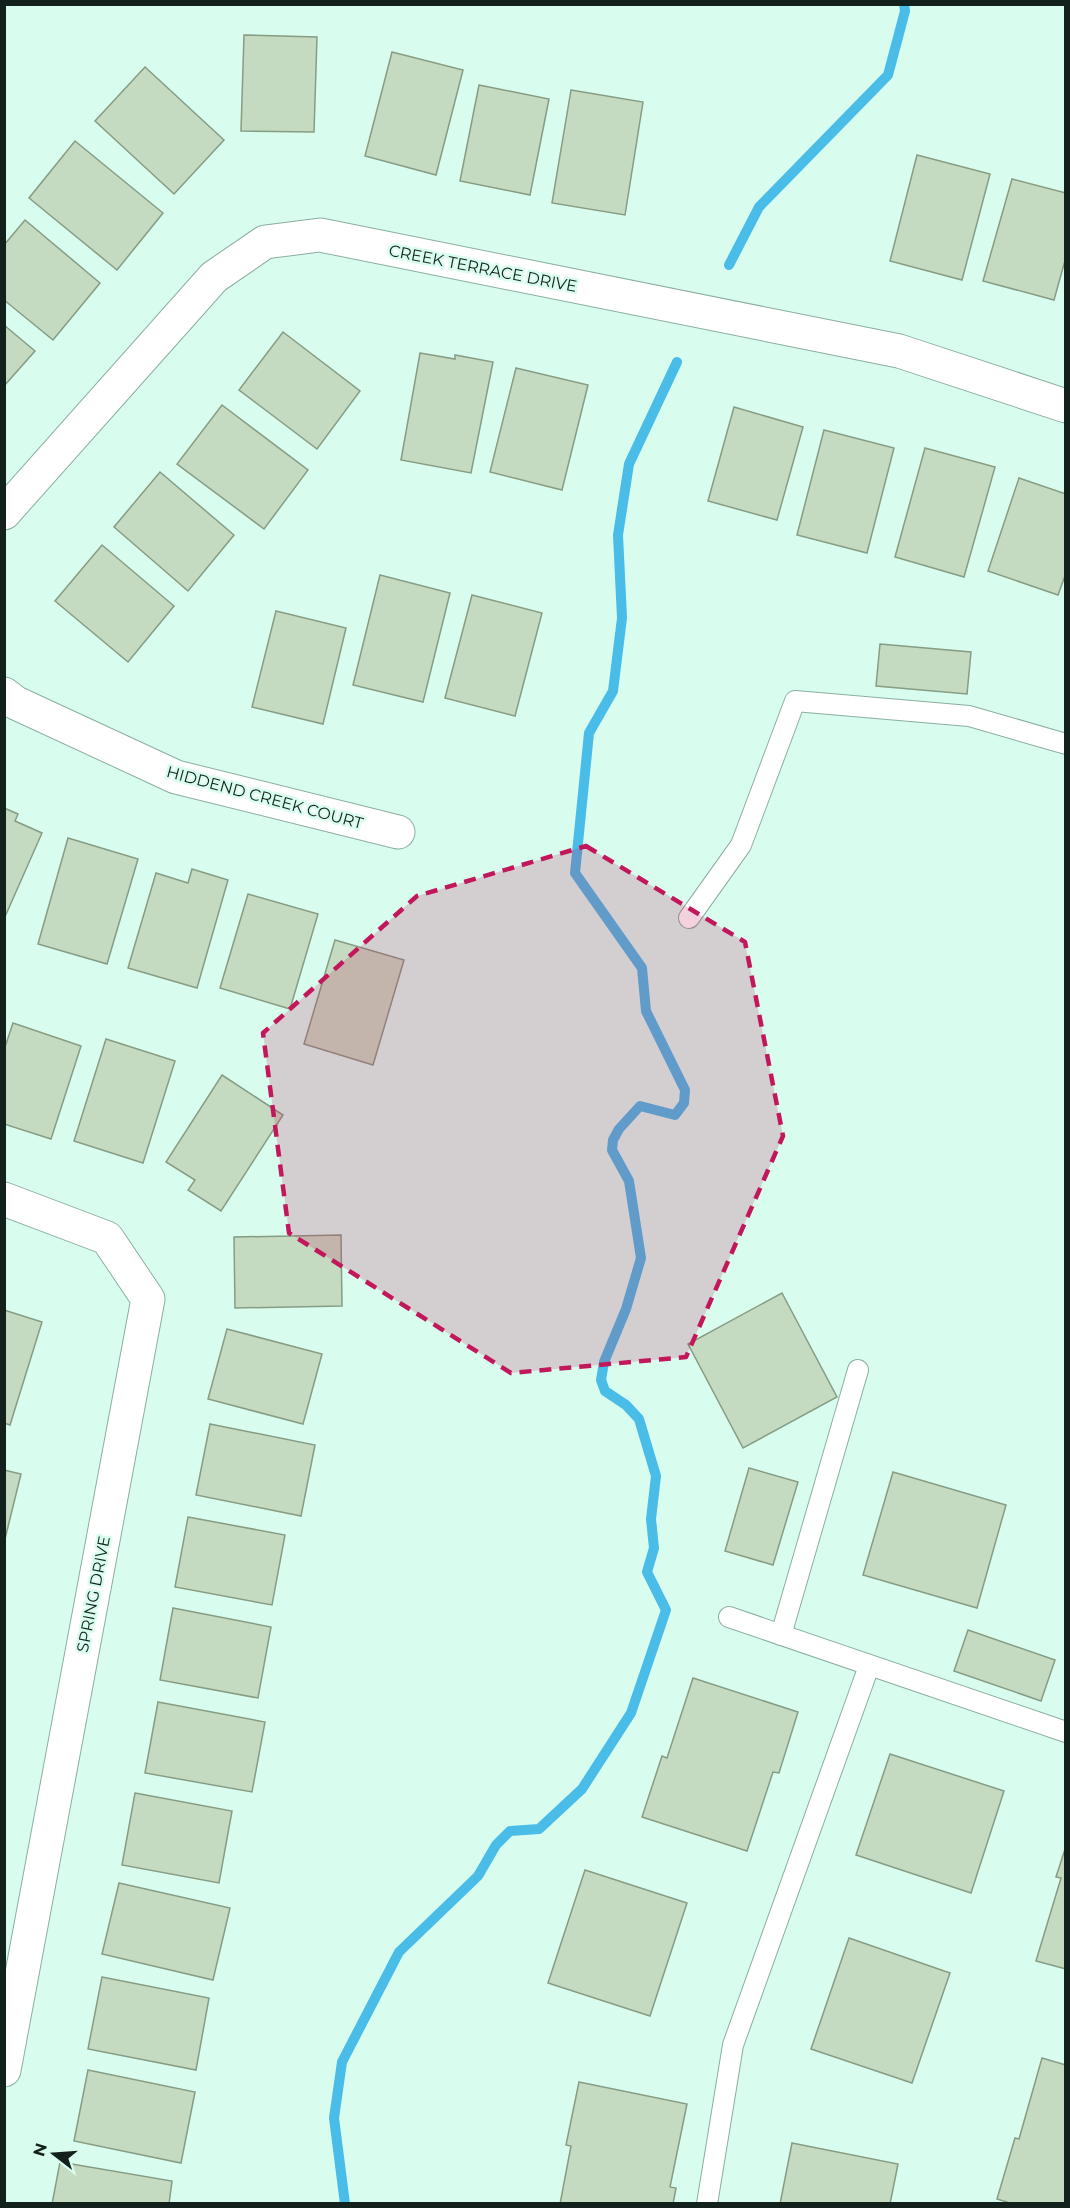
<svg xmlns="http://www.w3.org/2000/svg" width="1070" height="2208" font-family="Montserrat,sans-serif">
	<rect width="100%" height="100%" fill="#d8fdef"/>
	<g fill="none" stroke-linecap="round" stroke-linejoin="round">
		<g stroke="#49bce7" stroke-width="10">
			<path d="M729,265L759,207L888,75L905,11L904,4"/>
			<path d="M345,2204L334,2118L342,2062L399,1952L478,1876L496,1845L510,1831L539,1829L582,1789L631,1713L666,1610L647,1572L654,1548L651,1519L656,1476L639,1419L626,1405L605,1391L601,1380L604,1362L626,1309L641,1258L629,1181L612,1150L613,1140L619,1129L640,1106L675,1115L684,1103L685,1090L646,1011L642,968L575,873L589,733L613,691L622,618L618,535L629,464L677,362"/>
		</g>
	</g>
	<g fill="#c4dbc1" stroke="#869c83" stroke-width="1.5">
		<path d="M244,35L317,37L314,132L241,131Z"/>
		<path d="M392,52L463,70L436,175L365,156Z"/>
		<path d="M145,67L224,140L174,194L95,121Z"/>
		<path d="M479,85L549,99L530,195L460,181Z"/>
		<path d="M571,90L643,102L625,215L552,203Z"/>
		<path d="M75,141L163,213L117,270L29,198Z"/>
		<path d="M917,155L990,174L962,280L890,261Z"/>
		<path d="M1012,179L1066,193V257L1054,300L983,281Z"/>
		<path d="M25,220L100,283L53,340L4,300V245Z"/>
		<path d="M4,325L35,351L4,386Z"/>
		<path d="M283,332L360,391L317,449L239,390Z"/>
		<path d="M420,353L455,359V355L493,362L471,473L401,460Z"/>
		<path d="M516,368L588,385L562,490L490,472Z"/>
		<path d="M222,405L308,470L264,529L177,464Z"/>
		<path d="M734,407L803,427L777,520L708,501Z"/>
		<path d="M824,430L894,448L867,553L797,535Z"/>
		<path d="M925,448L995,467L964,577L895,557Z"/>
		<path d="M160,472L234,535L188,591L114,527Z"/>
		<path d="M1019,478L1066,494V573L1058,595L988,571Z"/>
		<path d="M102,545L174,606L128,662L55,601Z"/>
		<path d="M380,575L450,593L423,702L353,685Z"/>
		<path d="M472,595L542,613L515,716L445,698Z"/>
		<path d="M276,611L346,628L323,724L252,707Z"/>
		<path d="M880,644L971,652L967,694L876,686Z"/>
		<path d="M4,808L18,814L15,821L42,833L4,919Z"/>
		<path d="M68,838L138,859L107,964L38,944Z"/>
		<path d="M192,869L228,880L197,988L128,968L156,873L188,883Z"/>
		<path d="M248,894L318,914L290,1009L220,988Z"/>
		<path d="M335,940L404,960L373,1065L304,1044Z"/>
		<path d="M13,1023L81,1046L51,1139L4,1124V1050Z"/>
		<path d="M106,1039L175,1061L143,1163L74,1141Z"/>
		<path d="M222,1075L283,1115L221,1211L188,1190L195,1180L166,1162Z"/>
		<path d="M341,1235L342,1306L235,1308L234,1237Z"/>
		<path d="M782,1293L837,1397L743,1448L688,1344Z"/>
		<path d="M4,1310L42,1322L10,1425L4,1423Z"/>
		<path d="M227,1329L322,1354L303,1424L208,1399Z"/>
		<path d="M210,1424L315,1445L301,1516L196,1495Z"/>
		<path d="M749,1468L798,1482L773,1565L725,1551Z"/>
		<path d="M4,1470L21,1474L4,1543Z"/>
		<path d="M893,1472L1006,1505L977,1608L863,1575Z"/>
		<path d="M188,1517L285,1535L272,1605L175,1587Z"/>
		<path d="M173,1608L271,1627L258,1698L160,1680Z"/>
		<path d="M968,1630L1055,1660L1041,1701L954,1671Z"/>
		<path d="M693,1678L798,1712L779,1773L773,1772L747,1851L642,1817L662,1756L667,1758Z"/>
		<path d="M158,1702L265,1722L252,1792L145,1773Z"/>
		<path d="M890,1754L1004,1791L971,1893L856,1855Z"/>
		<path d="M135,1793L232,1811L219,1883L122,1865Z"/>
		<path d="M1066,1846V1969L1036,1961L1061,1878L1056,1877Z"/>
		<path d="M585,1870L687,1903L650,2016L548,1983Z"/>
		<path d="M119,1883L230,1908L213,1980L102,1954Z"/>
		<path d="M849,1938L950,1973L912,2083L811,2049Z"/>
		<path d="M102,1977L209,1998L196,2070L88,2049Z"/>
		<path d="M1042,2058L1066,2065V2204H1013L997,2199L1015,2138L1019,2139Z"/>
		<path d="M88,2070L195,2092L181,2163L74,2141Z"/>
		<path d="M579,2082L687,2104L670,2187L676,2188L673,2204H560L571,2146L566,2145Z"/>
		<path d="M792,2143L898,2164L890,2204H780Z"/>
		<path d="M60,2162L172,2181L169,2204H52Z"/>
	</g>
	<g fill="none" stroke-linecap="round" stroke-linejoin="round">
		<g stroke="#8baea1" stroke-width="22">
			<g id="service">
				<path d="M689,918L741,845L795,701L969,716L1066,744"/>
				<path d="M729,1617L1066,1732"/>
				<path d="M781,1635L858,1370"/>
				<path d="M707,2204L733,2045L869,1666"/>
			</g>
		</g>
		<g stroke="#8baea1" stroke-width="35">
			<g id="minor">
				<path d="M4,513L214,277L265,242L320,235L899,351L1066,406"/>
				<path d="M4,694L16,703L176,777L398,832"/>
				<path d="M4,1199L107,1238L148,1299L4,2070"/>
			</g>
		</g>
		<use href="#service" stroke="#fff" stroke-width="20"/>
		<use href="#minor" stroke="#fff" stroke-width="33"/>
	</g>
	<path fill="#c2185b" fill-opacity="0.2" stroke="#c2185b" stroke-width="4.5" stroke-dasharray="12 8" stroke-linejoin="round" d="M586,846L745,942L783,1136L686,1357L511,1373L289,1233L263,1033L417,896Z"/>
	<g text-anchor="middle" stroke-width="5" stroke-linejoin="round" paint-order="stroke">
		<g font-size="16" fill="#13211c" stroke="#d8fdef">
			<text transform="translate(483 268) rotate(11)" y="6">CREEK TERRACE DRIVE</text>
			<text transform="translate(265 797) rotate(15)" y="6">HIDDEND CREEK COURT</text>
			<text transform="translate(93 1594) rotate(-79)" y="6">SPRING DRIVE</text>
		</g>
	</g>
	<rect width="1070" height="2208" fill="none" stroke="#13211c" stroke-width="12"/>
	<g transform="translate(54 2154) rotate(287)" stroke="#d8fdef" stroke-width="4.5" paint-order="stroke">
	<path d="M0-4.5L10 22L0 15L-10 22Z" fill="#13211c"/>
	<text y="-9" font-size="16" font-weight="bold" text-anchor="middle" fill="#13211c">N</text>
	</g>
</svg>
